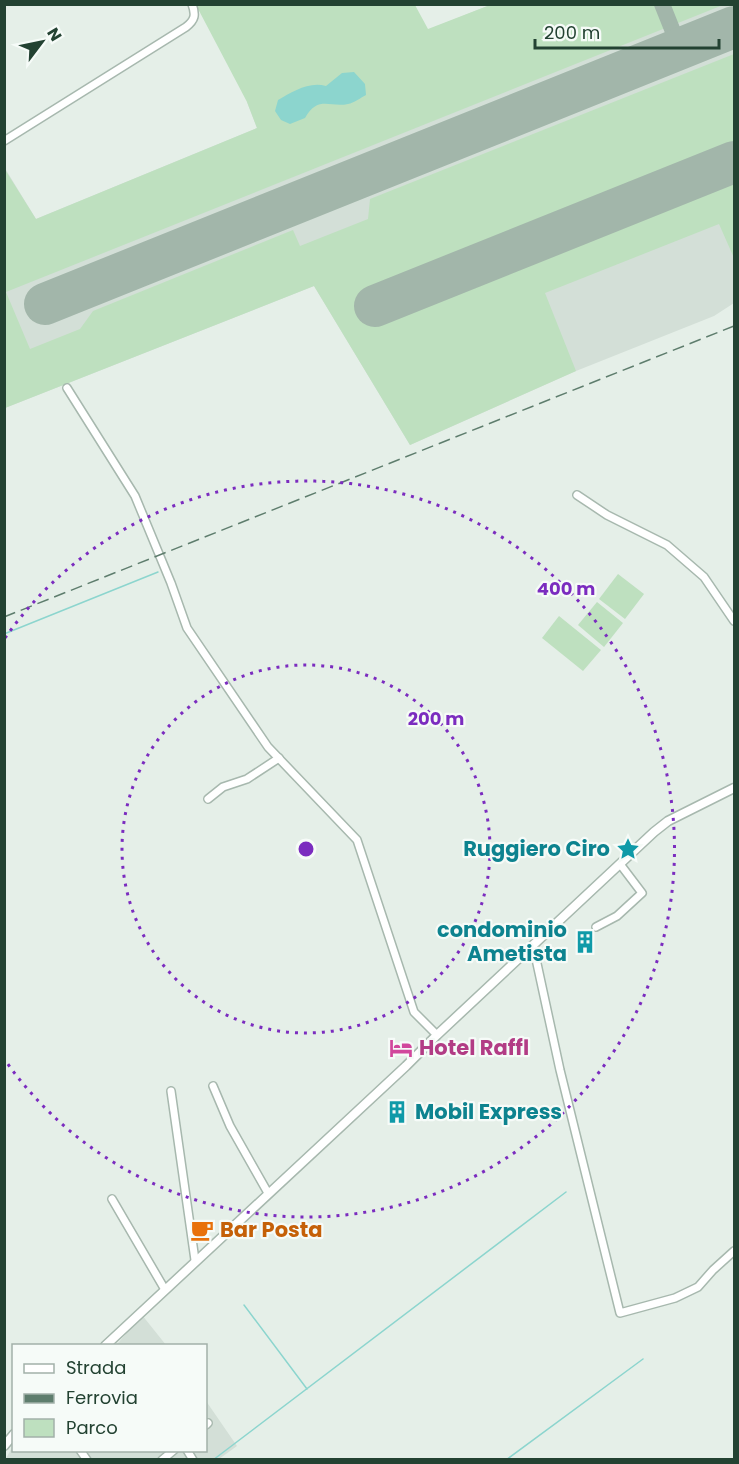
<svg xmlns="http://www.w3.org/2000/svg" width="739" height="1464" font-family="Poppins,sans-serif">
	<rect width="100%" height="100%" fill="#e5efe8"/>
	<g fill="#d3dfd7">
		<path d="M490,5H734V303L714,316L576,371L410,445L314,286L5,408L4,171L6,170L36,219L257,128L247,102Z"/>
		<path d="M142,1315L166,1345L114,1346L119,1342Z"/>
		<path d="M206,1401L237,1446L219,1459L5,1460L13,1446L14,1450H206Z"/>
	</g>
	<g fill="#bee0bf">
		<path d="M196,5H415L428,29L490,5H723L6,292L30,349L80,329L93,311L293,230L300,246L368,219L370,199L734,54V258L719,224L545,293L576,371L410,445L314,286L5,408L4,168L36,219L257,128L247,102Z"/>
		<path d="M618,574L644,594L625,619L599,599Z"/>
		<path d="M597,602L623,623L604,647L578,625Z"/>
		<path d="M559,616L601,650L583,671L542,638Z"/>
	</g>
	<path fill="#8cd5ce" d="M354,72L365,84L366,95C360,98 354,103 348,104C330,108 318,95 305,118L290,124L281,120L275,111L278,100C292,92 309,81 326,86L342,73Z"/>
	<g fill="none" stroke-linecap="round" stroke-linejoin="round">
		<g stroke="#8cd5ce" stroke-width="1.5">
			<path d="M4,634L158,572"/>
			<path d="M244,1305L307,1389"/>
			<path d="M213,1460L566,1192"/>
			<path d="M506,1460L643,1359"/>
		</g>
		<path stroke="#a2b6aa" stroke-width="16" d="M662,4L680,49"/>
		<g stroke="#a2b6aa" stroke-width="42">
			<path d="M45,304L734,27"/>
			<path d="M375,306L734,162"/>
		</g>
		<g stroke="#a7b8ae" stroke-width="10">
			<g id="minor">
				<path d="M4,141L186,27C195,20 196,15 192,4"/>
				<path d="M67,388L135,496L171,583L187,628L268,747L357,840L414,1012L437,1035"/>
				<path d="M577,495L607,515L667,545L704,577L734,621"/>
				<path d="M208,799L223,787L247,779L279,758"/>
				<path d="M596,927L617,916L642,893L620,864"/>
				<path d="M533,945L560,1070L620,1313L675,1298L698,1287L713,1270L734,1251"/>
				<path d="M213,1086L230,1126L268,1193"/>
				<path d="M171,1091L195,1260"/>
				<path d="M112,1199L164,1288"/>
				<path d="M206,1425L208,1423"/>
				<path d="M80,1450L87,1460"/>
				<path d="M187,1450L193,1460"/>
				<path d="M162,1460L174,1450"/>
			</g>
		</g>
		<g stroke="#a7b8ae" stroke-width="11">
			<g id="tertiary">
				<path d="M105,1346L406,1066L437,1035L654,832L668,821L734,788"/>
				<path d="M4,1446L14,1434"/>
			</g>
		</g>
		<use href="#minor" stroke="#fff" stroke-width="7"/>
		<use href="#tertiary" stroke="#fff" stroke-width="8"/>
		<path stroke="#5e7d6d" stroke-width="1.5" stroke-dasharray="12 6" stroke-linecap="butt" d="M4,617L734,326"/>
	</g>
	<g fill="none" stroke="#7b2cbf" stroke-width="3" stroke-dasharray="3 6">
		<circle cx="306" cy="849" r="184"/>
		<path d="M5 638A368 368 0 1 1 5 1060"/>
	</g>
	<defs>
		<g id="sight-bare" transform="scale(1.8)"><path d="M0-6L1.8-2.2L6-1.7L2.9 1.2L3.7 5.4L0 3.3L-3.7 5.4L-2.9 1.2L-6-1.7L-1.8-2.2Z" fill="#0f9aa8" stroke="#f6fbf8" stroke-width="2.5" paint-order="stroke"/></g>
		<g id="building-bare" transform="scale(1.8)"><path d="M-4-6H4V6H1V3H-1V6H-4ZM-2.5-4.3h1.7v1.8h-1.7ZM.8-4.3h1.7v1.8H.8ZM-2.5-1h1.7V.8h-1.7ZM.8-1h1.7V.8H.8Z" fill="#0f9aa8" stroke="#f6fbf8" stroke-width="2.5" paint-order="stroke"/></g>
		<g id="hotel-bare" transform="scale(1.8)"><path d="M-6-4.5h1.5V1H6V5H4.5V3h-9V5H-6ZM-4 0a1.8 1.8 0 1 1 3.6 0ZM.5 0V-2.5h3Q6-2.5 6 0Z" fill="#d1479c" stroke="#f6fbf8" stroke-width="2.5" paint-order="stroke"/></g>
		<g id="cafe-bare" transform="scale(1.8)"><path d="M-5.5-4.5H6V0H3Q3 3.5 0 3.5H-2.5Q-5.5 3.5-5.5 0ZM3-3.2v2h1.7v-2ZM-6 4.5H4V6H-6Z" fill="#e8710a" stroke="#f6fbf8" stroke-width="2.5" paint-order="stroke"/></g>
	</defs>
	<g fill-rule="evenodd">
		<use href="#sight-bare" x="628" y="849"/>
		<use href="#building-bare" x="585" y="942"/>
		<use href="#hotel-bare" x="401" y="1048"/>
		<use href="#building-bare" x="397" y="1112"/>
		<use href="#cafe-bare" x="202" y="1230"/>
	</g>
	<g text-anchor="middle" stroke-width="4.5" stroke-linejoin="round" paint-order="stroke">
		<g font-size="21" font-weight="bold" fill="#0d838f" stroke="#f6fbf8" text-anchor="end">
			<text x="610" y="856">Ruggiero Ciro</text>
			<text x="567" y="937">condominio<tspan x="567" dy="24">Ametista</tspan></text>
			<text x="415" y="1119" text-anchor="start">Mobil Express</text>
		</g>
		<g font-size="21" font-weight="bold" fill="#b23c85" stroke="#f6fbf8" text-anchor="start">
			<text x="419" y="1055">Hotel Raffl</text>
		</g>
		<g font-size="21" font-weight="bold" fill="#c56008" stroke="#f6fbf8" text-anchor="start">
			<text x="220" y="1237">Bar Posta</text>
		</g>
	</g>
	<circle cx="306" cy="849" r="9" fill="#7b2cbf" stroke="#f6fbf8" stroke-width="3"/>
	<g font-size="18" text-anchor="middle" font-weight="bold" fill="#7b2cbf" stroke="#f6fbf8" stroke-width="4.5" stroke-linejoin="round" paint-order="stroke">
		<text x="566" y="595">400 m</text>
		<text x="436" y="725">200 m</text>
	</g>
	<rect width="739" height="1464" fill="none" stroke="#234232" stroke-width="12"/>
	<rect x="12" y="1344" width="195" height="108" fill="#f6fbf8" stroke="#a2b1a9" stroke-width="1.5"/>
	<rect x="24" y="1364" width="30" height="9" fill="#ffffff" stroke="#a2b1a9" stroke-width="1.5"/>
	<text x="66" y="1374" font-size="18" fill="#234232">Strada</text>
	<rect x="24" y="1394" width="30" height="9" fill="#5e7d6d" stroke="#a2b1a9" stroke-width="1.5"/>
	<text x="66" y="1404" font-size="18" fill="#234232">Ferrovia</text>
	<rect x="24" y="1419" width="30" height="18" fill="#bee0bf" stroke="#a2b1a9" stroke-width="1.5"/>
	<text x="66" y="1434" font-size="18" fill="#234232">Parco</text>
	<g transform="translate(42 42) rotate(58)" stroke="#f6fbf8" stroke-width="4.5" paint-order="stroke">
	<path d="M0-4.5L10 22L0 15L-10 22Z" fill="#234232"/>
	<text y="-9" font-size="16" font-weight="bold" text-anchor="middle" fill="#234232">N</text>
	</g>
	<path d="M535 39v9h184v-9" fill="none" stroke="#234232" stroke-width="3"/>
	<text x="544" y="39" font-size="18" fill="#234232" stroke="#f6fbf8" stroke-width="4.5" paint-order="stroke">200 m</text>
</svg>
